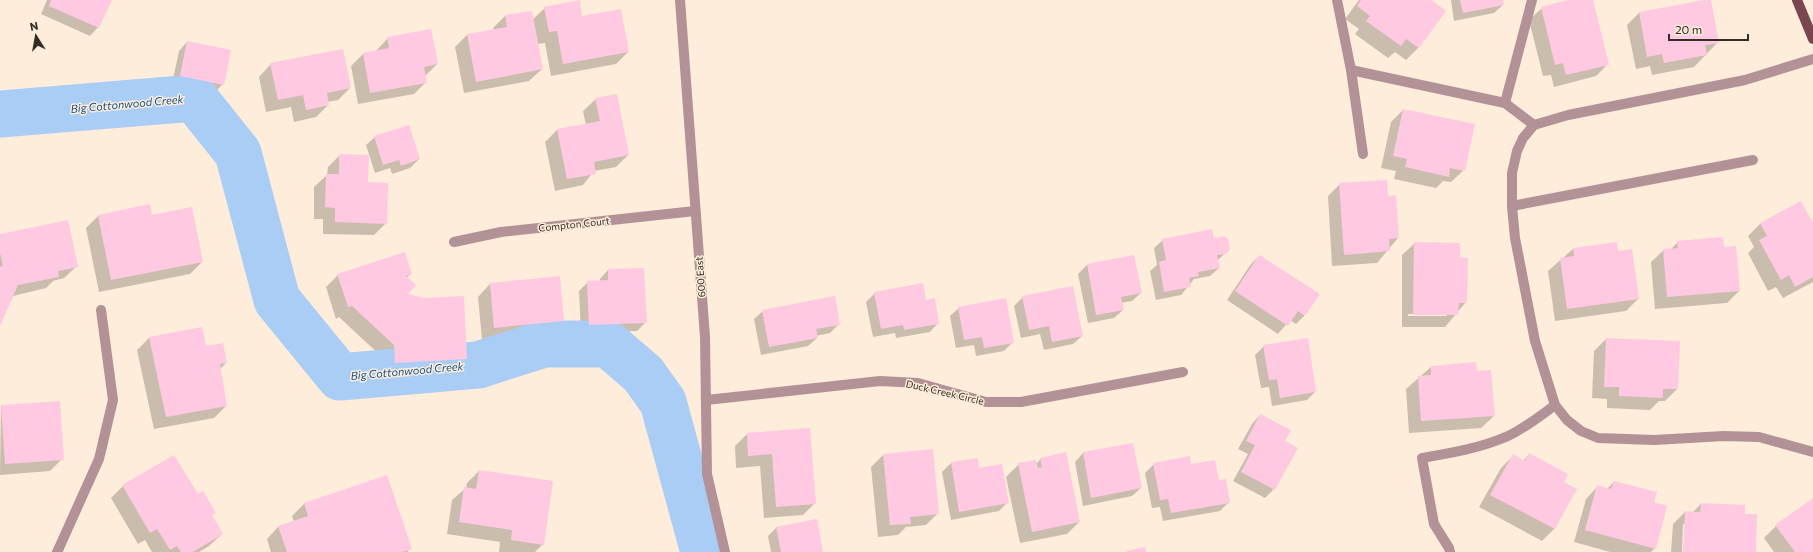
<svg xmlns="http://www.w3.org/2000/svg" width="1813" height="552" font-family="Commissioner,sans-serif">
	<rect width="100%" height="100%" fill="#fdedda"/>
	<g fill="#0003" fill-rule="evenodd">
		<path d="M47,0H111L98,27L90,36L41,14Z"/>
		<path d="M1359,0H1430L1445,11L1418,48L1406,60L1395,52L1388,58L1355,34L1359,29L1345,19Z"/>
		<path d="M1451,0H1502L1503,5L1494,13L1454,21Z"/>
		<path d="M1573,0H1592L1608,64L1596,76L1554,87L1551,75L1543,76L1529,20L1542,8Z"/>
		<path d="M1710,0L1718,42L1694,67L1652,75L1650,66L1636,69L1627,25L1639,13Z"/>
		<path d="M545,8L581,17L628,52L616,64L551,76L545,43L537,44L542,69L529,81L464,93L455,47L467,35L494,30L493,28L505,16L532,20Z"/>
		<path d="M388,38L437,64L425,76L426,82L414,94L358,104L351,66L363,54L376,51Z"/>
		<path d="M187,42L223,84L214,93L172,84L179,51Z"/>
		<path d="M271,64L350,88L338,100L327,102L328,105L316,117L294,122L291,107L266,112L259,77Z"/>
		<path d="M596,99L628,155L616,167L594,171L583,185L555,191L545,142L557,130L586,125L583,111Z"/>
		<path d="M1403,110L1464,170L1451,182L1443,181L1436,188L1394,179L1396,171L1381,168L1391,122Z"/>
		<path d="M375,137L419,159L410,168L392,174L390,168L375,173L366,145Z"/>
		<path d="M340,155L367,183L386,223L374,235L323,234V219H314V187L327,175L328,167Z"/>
		<path d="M1340,184L1387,197L1398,238L1377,263L1332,266L1328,196Z"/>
		<path d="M1800,202L1813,225V282L1783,298L1776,287L1768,291L1748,253L1754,247L1748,236L1760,224Z"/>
		<path d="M149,205L152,216L202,262L190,274L99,292L86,228L98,216Z"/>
		<path d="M0,235L77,266L64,278L53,281L46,288L13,296L0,324Z"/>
		<path d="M1213,239L1225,253L1217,261L1219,268L1210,276L1194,279L1181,295L1156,300L1150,271L1157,265L1154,248L1163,240Z"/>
		<path d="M1678,242L1723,248L1739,291L1727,303L1655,309L1651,262L1664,250H1670Z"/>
		<path d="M1415,243L1466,302L1445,327H1402V255ZM1408,314H1448L1446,316H1408Z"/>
		<path d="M1573,249L1618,252L1638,299L1626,311L1555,321L1548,271Z"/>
		<path d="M1134,256L1141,293L1132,301L1121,303L1123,310L1114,318L1088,323L1078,274L1087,265Z"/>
		<path d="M1259,256L1305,315L1296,324L1290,320L1278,334L1227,300L1251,264Z"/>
		<path d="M608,270L646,322L637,331L581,333L579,291L588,282L600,281V279Z"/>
		<path d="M411,274L406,278V294L466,359L454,371L383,375L382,357L339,317L336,319L326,287L338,275Z"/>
		<path d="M490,284L563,320L551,333L482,339L478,297Z"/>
		<path d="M875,293L925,301L938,323L930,332L896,338L895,333L873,337L866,302Z"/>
		<path d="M1023,297L1082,336L1073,344L1044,350L1040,334L1021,338L1014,306Z"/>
		<path d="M959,308L1013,342L1004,351L976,356L974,345L956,348L950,316Z"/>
		<path d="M763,311L839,324L830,333L816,336L817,338L808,346L761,355L754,319Z"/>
		<path d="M201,328L205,347L226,363L220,369L226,406L214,418L154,429L137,350L149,338Z"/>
		<path d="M1606,339L1677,389L1665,401H1659L1650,410L1607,408V399L1592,398L1594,351Z"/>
		<path d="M1264,346L1315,392L1307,400L1272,406L1269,387L1261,388L1255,355Z"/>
		<path d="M1431,367L1476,372L1494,416L1481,428L1409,433L1406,389Z"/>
		<path d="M1,406L62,459L50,471L0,475Z"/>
		<path d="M1260,415L1284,441L1296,448L1274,489L1265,498L1233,481L1248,454L1238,449L1252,424Z"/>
		<path d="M809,429L815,503L803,515L764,518L760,466L736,468L735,446L747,434Z"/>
		<path d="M1132,444L1141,488L1132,496L1083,506L1075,462L1083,453Z"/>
		<path d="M1529,454L1563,483L1575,490L1554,529L1542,541L1479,507L1501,468L1513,456L1523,461Z"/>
		<path d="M883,455L938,513L926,525L906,527L898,535L878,537L871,467Z"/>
		<path d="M977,459L978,469L1008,502L999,511L951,520L942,472L951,463Z"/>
		<path d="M1041,459L1079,522L1067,534L1020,543L1006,477L1019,464H1036Z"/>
		<path d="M1154,464L1190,465L1218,481L1229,502L1220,511L1163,521L1160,507L1152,508L1145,473Z"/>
		<path d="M479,471L543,544L535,552H499L500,542L447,534L452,500L466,488L467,483Z"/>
		<path d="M387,477L411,548L407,552H271L267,539L279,526L294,522L292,516L304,504Z"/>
		<path d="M1614,482L1653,503L1655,548L1651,552H1610L1574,542L1586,499L1598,486L1607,489Z"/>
		<path d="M123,486L197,495L215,512L211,516L222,534L209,546L199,552H152L145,540L138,544L111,498Z"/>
		<path d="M1813,499V552H1774L1764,538L1776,526Z"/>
		<path d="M1701,504L1755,552H1684L1685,524H1683L1682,552H1671L1673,524L1685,512L1692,513Z"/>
		<path d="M777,527L822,552H771L768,536Z"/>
	</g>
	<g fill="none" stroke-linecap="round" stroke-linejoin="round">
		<path stroke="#aacdf6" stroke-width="47" d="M0,114L194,98L238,153L277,300L340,377L478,365L544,344H608L643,374L663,402L704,552"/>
	</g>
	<g fill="#ffc9e2">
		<path d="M51,0H112L99,28L49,6Z"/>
		<path d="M580,0L582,16L621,9L629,52L563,64L557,31L549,32L544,7Z"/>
		<path d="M1361,0H1431L1446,11L1419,48L1406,39L1401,46L1366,21L1370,16L1357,6Z"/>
		<path d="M1460,0H1503L1504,5L1463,13Z"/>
		<path d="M1568,0H1593L1609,65L1566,75L1563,63L1555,65L1541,7Z"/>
		<path d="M1704,0H1711L1719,43L1705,45L1707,55L1664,63L1662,54L1647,57L1639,12Z"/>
		<path d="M532,11L543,69L476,82L467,34L507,27L505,15Z"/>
		<path d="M431,29L438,64L424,67L427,83L370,93L363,53L389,48L387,37Z"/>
		<path d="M187,41L231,50L224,85L180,76Z"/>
		<path d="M343,49L351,88L327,93L329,105L306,110L303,95L278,100L270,63Z"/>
		<path d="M617,94L629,155L594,162L596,174L567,179L557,129L600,121L595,98Z"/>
		<path d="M1403,109L1475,124L1465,171L1450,168L1449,177L1405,167L1407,159L1393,156Z"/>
		<path d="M409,125L420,159L401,166L399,160L383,165L374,136Z"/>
		<path d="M339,154L369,155L368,182L388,183L387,224L335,222V208L325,207L326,174H339Z"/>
		<path d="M1387,180L1388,196L1396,195L1399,238L1389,239L1390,251L1344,255L1339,183Z"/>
		<path d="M1801,201L1813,223V277L1795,287L1789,275L1781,280L1759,240L1767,236L1760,223Z"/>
		<path d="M150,204L152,215L192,207L203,262L111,280L98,215Z"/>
		<path d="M68,220L78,267L58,271L59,277L18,285L0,326V267L3,266L0,253V234Z"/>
		<path d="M1212,229L1214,238L1224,236L1228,239L1230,249L1226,254L1217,255L1220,268L1198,272L1199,276L1189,278L1191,287L1164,292L1159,262L1166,260L1162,239Z"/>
		<path d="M1723,237L1724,247L1736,246L1740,291L1667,297L1663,249L1678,248L1677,241Z"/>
		<path d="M1414,242L1460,243V257L1468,258L1467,303H1459L1458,315H1413Z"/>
		<path d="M1617,242L1618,251L1632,249L1639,299L1567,309L1560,258L1574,256L1573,248Z"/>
		<path d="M405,252L412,274L406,276L416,285L408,294L424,298L464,296L467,359L395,363L394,345L352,306L348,307L337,274Z"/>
		<path d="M1134,255L1142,293L1121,297L1124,310L1096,315L1087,264Z"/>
		<path d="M1259,255L1320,294L1305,316L1298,311L1288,326L1235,291Z"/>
		<path d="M644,268L647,323L589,325L587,281L608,280V269Z"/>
		<path d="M560,276L564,321L494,328L490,283Z"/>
		<path d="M923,283L926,300L935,298L939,324L904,330L903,325L881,329L874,292Z"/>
		<path d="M1073,286L1083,336L1052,342L1049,326L1029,330L1022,296Z"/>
		<path d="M835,296L840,325L816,329L818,338L769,347L762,310Z"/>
		<path d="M1006,298L1014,343L984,348L982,337L964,340L958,307Z"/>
		<path d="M202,327L206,346L223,343L227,363L220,364L227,406L166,417L149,337Z"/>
		<path d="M1308,338L1316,392L1280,398L1277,379L1269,380L1263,345Z"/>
		<path d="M1606,338L1680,341L1678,389H1663V398L1619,396V387H1604Z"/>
		<path d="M1476,362L1477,371L1491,370L1495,416L1421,421L1418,376L1431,375V366Z"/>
		<path d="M60,401L64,460L5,464L1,405Z"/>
		<path d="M1260,414L1291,430L1285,441L1298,448L1275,490L1241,472L1255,445L1246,441Z"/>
		<path d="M810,428L816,504L776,507L772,454L748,456L747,433Z"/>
		<path d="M1133,443L1142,488L1091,498L1083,452Z"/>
		<path d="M933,449L939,514L910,517L911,524L890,525L883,454Z"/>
		<path d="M1066,452L1080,522L1032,532L1018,463L1036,460L1038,468L1042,467L1040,458Z"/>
		<path d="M1529,453L1568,474L1564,482L1577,489L1555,529L1490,495L1513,454L1525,461Z"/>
		<path d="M174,455L198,494L203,491L216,513L212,515L223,534L193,552H181L177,546L170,550L157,529L150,533L122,485Z"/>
		<path d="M1190,456L1191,464L1215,460L1219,480L1226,479L1230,503L1171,513L1168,499L1160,500L1153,463Z"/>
		<path d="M978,458L979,468L1002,464L1009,503L959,512L951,462Z"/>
		<path d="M479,470L553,481L544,545L511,540L512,530L459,522L464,487L476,489Z"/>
		<path d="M387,475L412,549L402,552H287L278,526L308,516L304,503Z"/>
		<path d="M1614,481L1657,492L1654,502L1667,506L1656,549L1585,530L1597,485L1611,489Z"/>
		<path d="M1813,498V552H1795L1775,525Z"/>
		<path d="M1701,503L1745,505V514H1757L1756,552H1683L1685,511L1700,512Z"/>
		<path d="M817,519L823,552H781L776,527Z"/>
		<path d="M1145,547L1146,552H1127L1126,551Z"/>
	</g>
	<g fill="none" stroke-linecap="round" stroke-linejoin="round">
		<g stroke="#b29296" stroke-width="10">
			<path d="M1337,0L1351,70L1363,154"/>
			<path d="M1813,59L1745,80L1568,115L1534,125L1523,138L1517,151L1512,173V206L1515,238L1535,341L1555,405L1567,420L1581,431L1598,438L1654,440L1724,436L1759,437L1813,452"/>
			<path d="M1351,70L1505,103L1534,125"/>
			<path d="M1505,103L1532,0"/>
			<path d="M1512,206L1753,160"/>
			<path d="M59,548L99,459L113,400L101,310"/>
			<path d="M1450,552L1449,548L1434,524L1422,458C1451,453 1481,448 1508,436C1525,428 1540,416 1555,405"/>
		</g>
		<g stroke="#b29296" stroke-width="10">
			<path d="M680,0L705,337L707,474L725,552"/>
			<path d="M454,242L501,232L695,211"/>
			<path d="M706,400L880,381L918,383L986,402H1021L1183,372"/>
			<path d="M57,552L59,548"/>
		</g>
		<path stroke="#79454e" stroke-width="10" d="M1797,0L1813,39"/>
	</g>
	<g text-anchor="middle" stroke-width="3" stroke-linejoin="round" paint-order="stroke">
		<g font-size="10" fill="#332d25" stroke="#fdedda">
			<text transform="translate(574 224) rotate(-6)" y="4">Compton Court</text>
			<text transform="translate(700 277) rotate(-94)" y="4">600 East</text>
			<text transform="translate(945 392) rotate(13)" y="4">Duck Creek Circle</text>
		</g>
		<g font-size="11" font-style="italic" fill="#13518c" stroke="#fdedda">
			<text transform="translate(127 104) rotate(-5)" y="4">Big Cottonwood Creek</text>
			<text transform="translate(407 371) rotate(-5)" y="4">Big Cottonwood Creek</text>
		</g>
	</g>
	<g transform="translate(36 36) rotate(349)" stroke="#fdedda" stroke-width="3" paint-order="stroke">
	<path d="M0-3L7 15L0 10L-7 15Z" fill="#332d25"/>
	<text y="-6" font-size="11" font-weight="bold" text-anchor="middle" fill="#332d25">N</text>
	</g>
	<path d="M1669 34v6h79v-6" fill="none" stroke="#332d25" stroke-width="2"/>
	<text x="1675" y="34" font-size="12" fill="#332d25" stroke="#fdedda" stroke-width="3" paint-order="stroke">20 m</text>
</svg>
